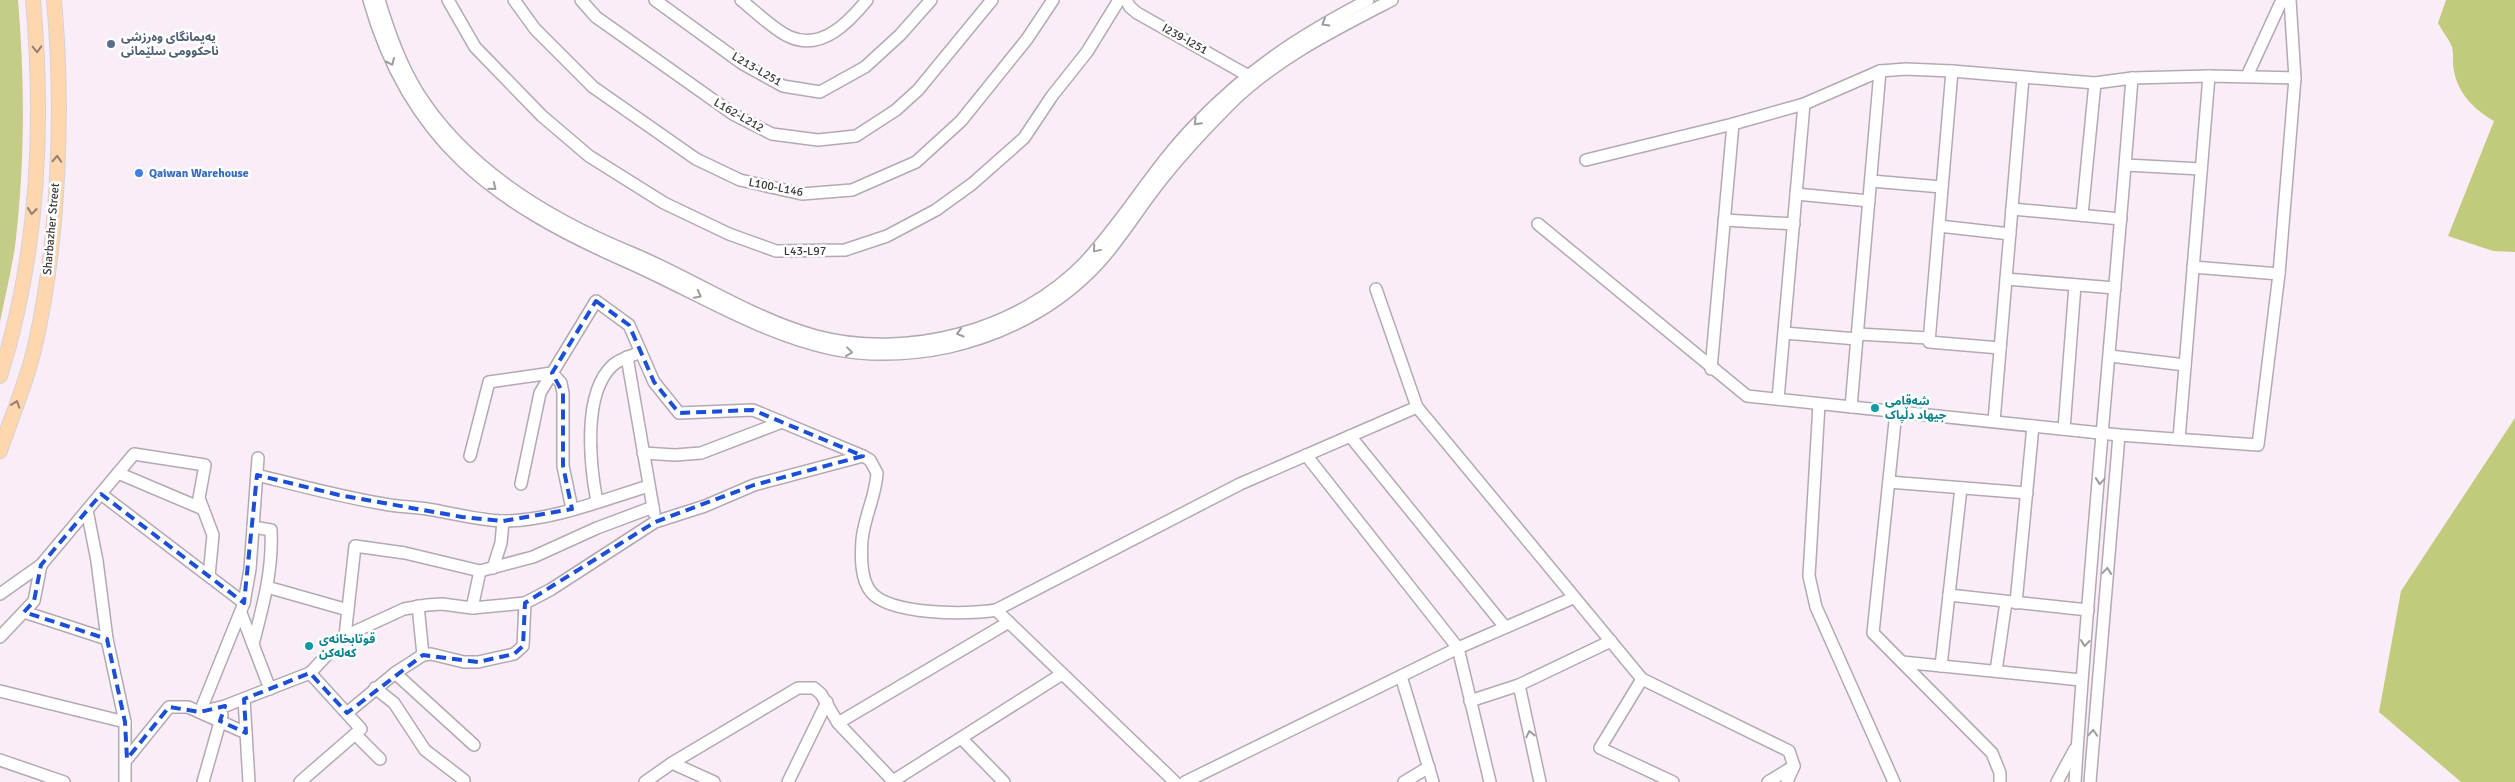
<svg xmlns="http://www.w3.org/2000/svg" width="2515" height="782" font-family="Signika,'Noto Sans Arabic',sans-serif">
	<rect width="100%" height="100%" fill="#f9eef8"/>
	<path fill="#c4cc88" d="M0,0H18C25,83 25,164 15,247C11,272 5,297 0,322Z"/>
	<g fill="#c2cb7c">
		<path d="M2446,0H2515V252L2493,251L2448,236L2494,121C2475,110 2458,94 2454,71C2452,64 2454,54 2452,47C2449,39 2442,31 2438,23Z"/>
		<path d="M2515,418V782H2461L2379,712L2401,591Z"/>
	</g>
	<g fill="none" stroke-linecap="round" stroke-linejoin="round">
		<g stroke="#b4a9b3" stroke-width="14">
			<g id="minor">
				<path d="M369,0C409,141 494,203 623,260C692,290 758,333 832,349C871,357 911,355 949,347C1011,333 1068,301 1108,252C1129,226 1146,198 1167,173C1187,148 1210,124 1233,101C1279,57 1336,29 1392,0"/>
				<path d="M379,0C389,32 400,64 418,93C466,169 551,220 632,253C694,279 751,318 816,336C907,360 1019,331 1085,262C1125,219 1154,167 1195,125C1251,67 1298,37 1368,0"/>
				<path d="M448,0L475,47L542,116L589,156L664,203L729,234L776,251L845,250L887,236L936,210L972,184L1024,138L1052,96L1087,52L1119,0"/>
				<path d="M514,0L535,29L593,87L696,159L740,180L802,194L852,190L916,162L961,121L1027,39L1053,0"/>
				<path d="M581,0L596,17L733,114L772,134L818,140L856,136L896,110L918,90L992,0"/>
				<path d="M655,0L743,64L783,86L820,92L865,67L900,35L931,0"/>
				<path d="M741,0C755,11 775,31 790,37C822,51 849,22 867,0"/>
				<path d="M1126,0L1130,7L1137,13L1247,75L1252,80"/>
				<path d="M1952,71L1929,342L2000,348"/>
				<path d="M2247,76L2282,0"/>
				<path d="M1586,160L1733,124L1804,104L1880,71L1906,69L1952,71L2095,83L2132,78L2209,76L2295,78"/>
				<path d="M2126,165L2201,169"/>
				<path d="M1871,181L1942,187"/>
				<path d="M1796,194L1869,201"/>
				<path d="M2012,209L2121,219"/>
				<path d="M2082,215L2095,83"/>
				<path d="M1724,220L1794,224"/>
				<path d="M1538,224L1747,396L2119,435L2258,445L2279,274L2295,78L2290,0"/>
				<path d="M1939,226L2010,234"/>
				<path d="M2193,267L2279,274"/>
				<path d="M2006,279L2115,288"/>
				<path d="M1376,289L1417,407L1642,679L1789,751L1794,766L1787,782"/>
				<path d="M1784,333L1857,339"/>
				<path d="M1858,334L1929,338"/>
				<path d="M2110,356L2185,365"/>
				<path d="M627,357L654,513"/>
				<path d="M1711,369L1733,124"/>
				<path d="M552,373L561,383L563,393V466L572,509"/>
				<path d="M1778,399L1804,104"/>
				<path d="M1819,404L1809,576L1816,607L1894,782"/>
				<path d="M1851,407L1880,71"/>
				<path d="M1896,412L1873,633L1992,753L2000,773V782"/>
				<path d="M1994,421L2023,78"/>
				<path d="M2064,429L2075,285"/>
				<path d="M1350,436L1505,627"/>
				<path d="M2179,439L2209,76"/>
				<path d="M643,453L675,455L701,453L782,422"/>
				<path d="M1306,455L1458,648L1490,782"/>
				<path d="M470,456L489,382L552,373"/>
				<path d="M118,473L203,509"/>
				<path d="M257,475C301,486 345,498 390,505C402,507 415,507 427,509C452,513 477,520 502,521C552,521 602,500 649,486"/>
				<path d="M1889,482L2027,493"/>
				<path d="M521,484L540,393L596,301L629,325L654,382L679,413L753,410L863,456"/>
				<path d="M101,494L244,603"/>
				<path d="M597,502C590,465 582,393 613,365C621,358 632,356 641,352"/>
				<path d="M87,510L97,561L107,639L125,722V782"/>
				<path d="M493,568L501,543L503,521"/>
				<path d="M267,587L348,610"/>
				<path d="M0,594L41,565L134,454L205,465L199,498L213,535L209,576"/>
				<path d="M1949,595L2088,610"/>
				<path d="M2016,603L2033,426"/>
				<path d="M418,606L423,655"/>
				<path d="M472,608L480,571"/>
				<path d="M996,610L1175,782"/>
				<path d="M24,612L107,639"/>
				<path d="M241,613L270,689"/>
				<path d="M345,636L355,546L405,553L480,571L533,557L597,528L653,507"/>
				<path d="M0,637L34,601L41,565"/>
				<path d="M253,644C263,606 273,570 271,530L253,527"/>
				<path d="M1902,662L2081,680"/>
				<path d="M1941,666L1961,488"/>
				<path d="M1996,671L2006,602"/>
				<path d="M395,673L474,745"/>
				<path d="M1401,676L1433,782"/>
				<path d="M1642,679L1600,748L1673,782"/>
				<path d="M1519,685L1540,782"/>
				<path d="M375,688L394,703L425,750L464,780"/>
				<path d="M0,691L125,722"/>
				<path d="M244,699L249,782"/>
				<path d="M1470,701L1519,685L1611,641"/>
				<path d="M200,712L225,706L310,673L345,636L404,609L427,605L442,604L472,608L525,603L550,590L655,522L705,506L754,485L863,456L870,460L877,473C876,496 864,517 862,540C861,555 860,579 871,592C890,615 968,615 996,610L1240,484L1417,407"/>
				<path d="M200,712L244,603L250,569L258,458"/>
				<path d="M347,713L395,673L423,655L431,654L464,662H478L514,654L523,646L525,603"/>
				<path d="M838,723L1009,622"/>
				<path d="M355,734L380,759"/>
				<path d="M961,738L1004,782"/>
				<path d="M127,759L169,707H188L246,733"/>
				<path d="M0,760L64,782"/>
				<path d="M672,763L714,782"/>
				<path d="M893,781L1062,674"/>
				<path d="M203,782L222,715"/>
				<path d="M300,782L361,729L310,673"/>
				<path d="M645,782L672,763L798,688H814L821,694L838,723L894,782"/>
				<path d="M788,782L827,702"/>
				<path d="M1185,782L1458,648L1573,598"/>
				<path d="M1404,782L1429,767"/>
				<path d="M1768,782L1794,766"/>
				<path d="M2057,782L2075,749"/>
				<path d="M2075,782C2090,547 2114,313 2132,78"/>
				<path d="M2090,782L2119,435"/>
			</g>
		</g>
		<g stroke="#d4d3d4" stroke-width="16">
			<g id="major">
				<path d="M0,376C38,257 44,124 33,0"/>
				<path d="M0,451C11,418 26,384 34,350C59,244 64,108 54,0"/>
			</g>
		</g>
		<use href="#minor" stroke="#fff" stroke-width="11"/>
		<use href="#major" stroke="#ffd6ad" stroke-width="14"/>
	</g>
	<defs><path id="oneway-chevron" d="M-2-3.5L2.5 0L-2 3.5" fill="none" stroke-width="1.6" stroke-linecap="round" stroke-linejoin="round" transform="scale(1.25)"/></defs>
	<g stroke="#9e9c9e">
		<use href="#oneway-chevron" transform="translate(1325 23) rotate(150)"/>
		<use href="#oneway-chevron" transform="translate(391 62) rotate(66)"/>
		<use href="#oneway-chevron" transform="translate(1197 122) rotate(134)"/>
		<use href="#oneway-chevron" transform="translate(493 187) rotate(39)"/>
		<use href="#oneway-chevron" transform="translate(1096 249) rotate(130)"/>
		<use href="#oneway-chevron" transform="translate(698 295) rotate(27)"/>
		<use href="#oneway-chevron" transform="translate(960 333) rotate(164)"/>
		<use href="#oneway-chevron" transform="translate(849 352) rotate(7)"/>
		<use href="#oneway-chevron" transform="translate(2100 481) rotate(95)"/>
		<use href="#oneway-chevron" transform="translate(2107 571) rotate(-85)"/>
		<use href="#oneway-chevron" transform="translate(2085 643) rotate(96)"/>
		<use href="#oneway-chevron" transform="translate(2093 733) rotate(-86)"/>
		<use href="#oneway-chevron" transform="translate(1530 734) rotate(-102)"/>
	</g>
	<g stroke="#947f6f">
		<use href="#oneway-chevron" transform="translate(37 49) rotate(88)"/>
		<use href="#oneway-chevron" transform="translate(57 159) rotate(-87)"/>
		<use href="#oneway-chevron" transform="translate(32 211) rotate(96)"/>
		<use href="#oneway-chevron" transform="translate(16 404) rotate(-71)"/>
	</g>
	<path fill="none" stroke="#1d4ed8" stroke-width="4" stroke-dasharray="10 6" stroke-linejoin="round" d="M596,301L629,325L654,382L679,413L753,410L863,456L754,485L655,522L525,603L523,646L514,654L478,662L423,655L347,713L310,673L244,699L246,733L220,721L225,706L200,712L169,707L127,759L125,722L107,639L24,612L34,601L41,565L101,494L244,603L257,475L339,495L462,517L503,521L572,509L563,466V393L552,373Z"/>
	<circle fill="#5c6f8a" stroke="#fff" stroke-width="2" cx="111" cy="44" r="5"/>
	<circle fill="#3f7fe0" stroke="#fff" stroke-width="2" cx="139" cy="173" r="5"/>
	<g fill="#0f9aa8" stroke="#fff" stroke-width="2">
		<circle cx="1875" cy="408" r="5"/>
		<circle cx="309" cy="646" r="5"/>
	</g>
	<g text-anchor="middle" stroke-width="5" stroke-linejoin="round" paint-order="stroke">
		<g font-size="12" font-weight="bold" fill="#4e5e75" stroke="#fff" text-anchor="start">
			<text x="121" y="41">پەیمانگای وەرزشی<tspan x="121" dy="14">ناحکوومی سلێمانی</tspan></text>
		</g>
		<g font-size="12" fill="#3d383c" stroke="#fff">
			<text transform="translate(1185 39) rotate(29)" y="4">I239-I251</text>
			<text transform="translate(757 69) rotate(30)" y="4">L213-L251</text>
			<text transform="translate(739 115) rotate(30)" y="4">L162-L212</text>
			<text transform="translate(776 187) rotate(11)" y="4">L100-L146</text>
			<text transform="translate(51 229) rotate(-85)" y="4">Sharbazher Street</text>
			<text x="805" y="255">L43-L97</text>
		</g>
		<g font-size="12" font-weight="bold" fill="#366cbe" stroke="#fff" text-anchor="start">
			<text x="149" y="177">Qaiwan Warehouse</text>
		</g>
		<g font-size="12" font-weight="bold" fill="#0d838f" stroke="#fff" text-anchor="start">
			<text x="1885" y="405">شەقامی<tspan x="1885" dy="14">جیهاد دڵپاک</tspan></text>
			<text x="319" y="643">قوتابخانەی<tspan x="319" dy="14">کەلەکن</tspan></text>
		</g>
	</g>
</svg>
